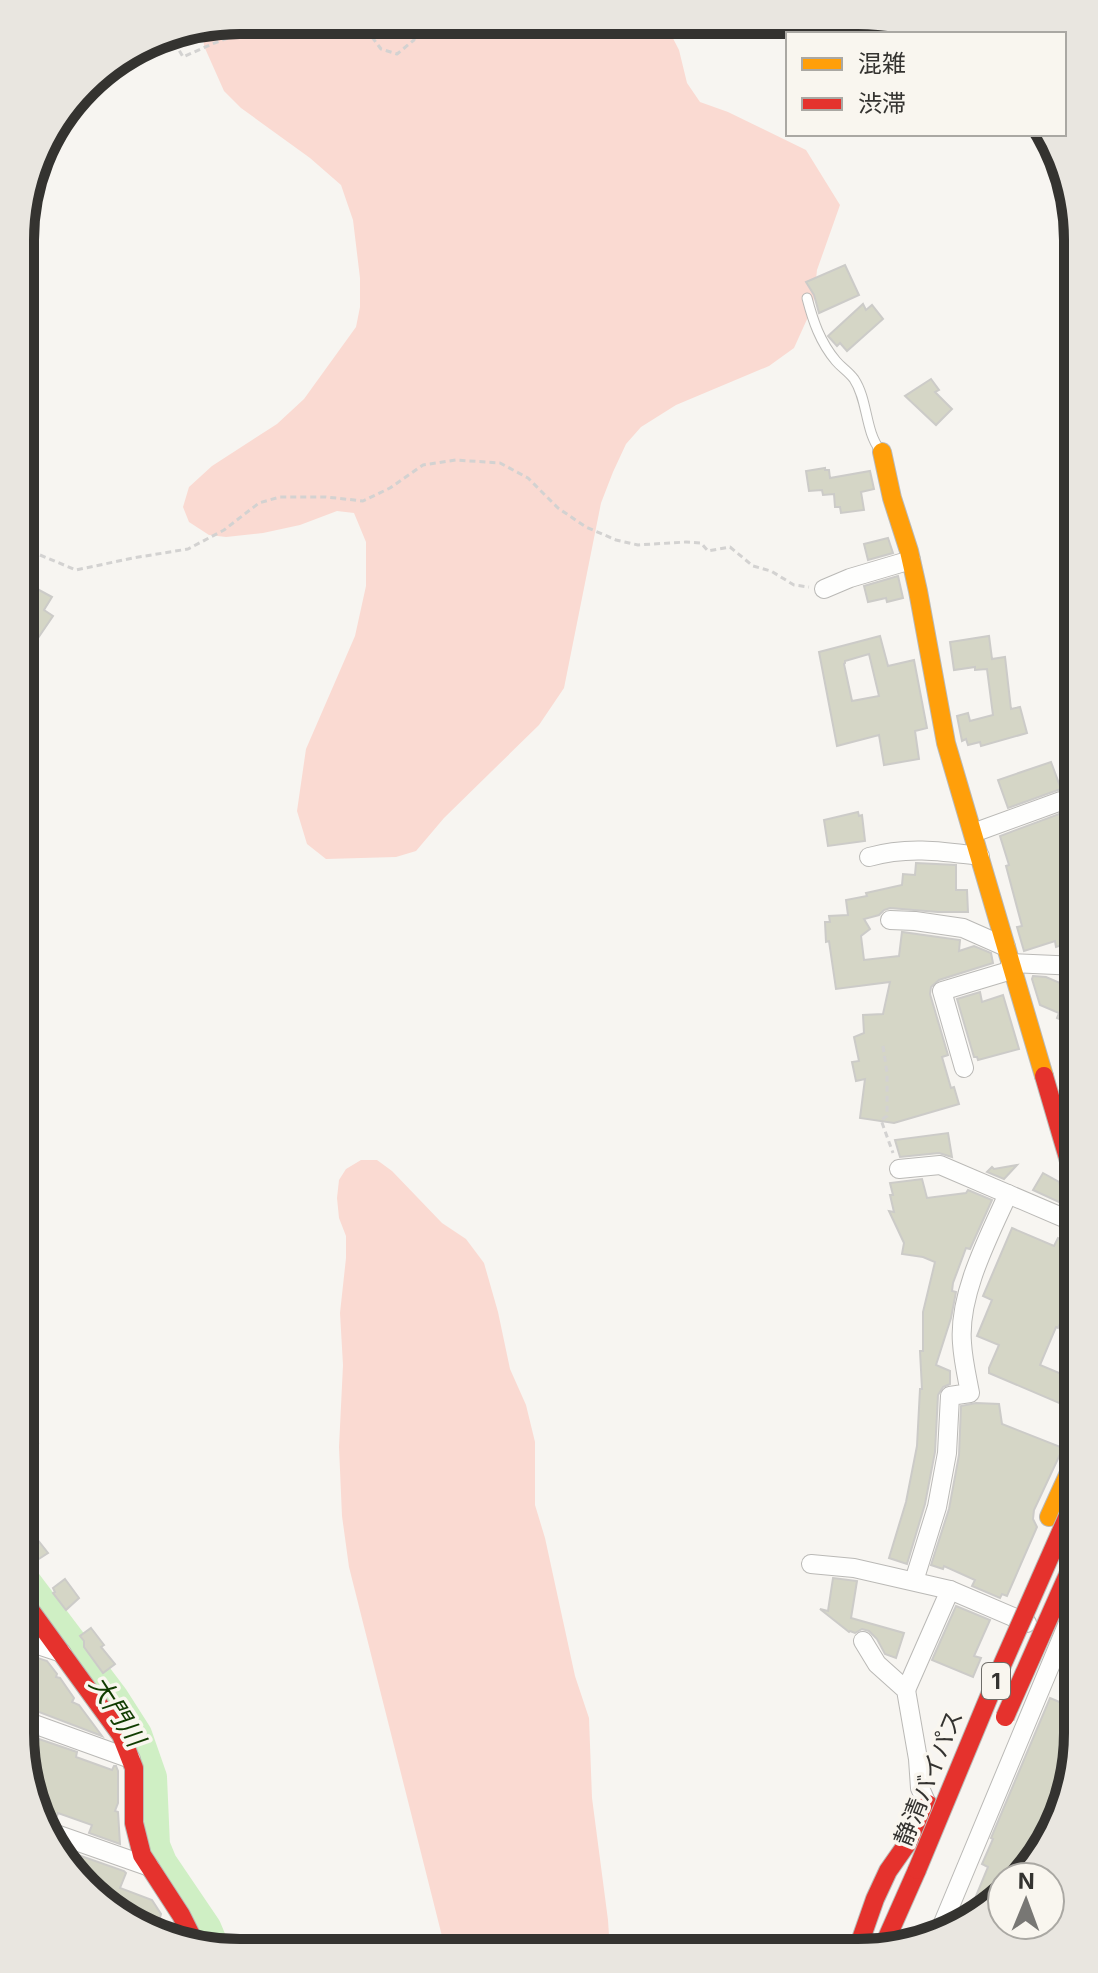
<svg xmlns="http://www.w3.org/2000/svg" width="1098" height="1973" font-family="Inter,'Noto Sans JP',sans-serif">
	<rect width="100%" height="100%" fill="#f7f5f1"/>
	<g fill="#fadad2">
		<path d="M240,20L665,23L679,50L687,83L700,102L728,112L806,150L840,205L817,270L813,306L794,348L769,366L676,405L641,427L626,444L613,472L601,503L564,688L539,725L444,818L416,851L396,857L326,859L307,844L297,811L306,749L355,636L366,586V542L354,513L337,511L300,525L263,533L226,537L209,535L189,522L183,507L189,487L212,466L277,424L304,399L356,327L360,307V278L353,220L341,185L310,158L241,108L224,91L204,46L203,27Z"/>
		<path d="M361,1160H377L392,1171L442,1223L466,1239L484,1263L498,1312L510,1369L526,1405L535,1442V1505L545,1538L575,1676L589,1718L592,1798L608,1920L610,1952H446L349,1567L342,1516L339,1447L343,1365L340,1313L346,1258V1236L339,1218L337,1198L339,1180L346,1169Z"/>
	</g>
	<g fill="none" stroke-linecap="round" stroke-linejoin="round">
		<path stroke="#cfefc4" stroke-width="28" d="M20,1572L115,1698L138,1734L153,1777L156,1845L163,1862L207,1927L217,1951"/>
	</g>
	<g fill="#d5d6c6" stroke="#cccbc8" stroke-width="2" fill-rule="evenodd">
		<path d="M845,265L859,295L819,313L814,295L806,282Z"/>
		<path d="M863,304L866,310L872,305L883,319L847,351L840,343L837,346L828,336Z"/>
		<path d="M931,379L939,390L935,392L952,409L936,425L905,396Z"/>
		<path d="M825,468V470H829L830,478L870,471L874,489L861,492L864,510L841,513L840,507H835L834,494L823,495L822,490L809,491L806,471Z"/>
		<path d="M888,538L893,553L868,560L864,544Z"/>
		<path d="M898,576L903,598L887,602L886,598L868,602L864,586Z"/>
		<path d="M28,584L52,597L44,610L53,616L34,644L23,637L29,627L21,621V593Z"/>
		<path d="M880,636L888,666L914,660L927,728L915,731L919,759L884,765L879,735L837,746L819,652ZM869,654L879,696L852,701L844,664L845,663V661Z"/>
		<path d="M989,636L992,659L1005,657L1011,709L1020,707L1027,733L981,746L980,742L968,745L966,739L962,741L957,716L968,713L970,721L993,715L987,669L975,670V667L954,670L950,642Z"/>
		<path d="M1051,762L1061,789L1008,808L998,780Z"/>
		<path d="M1067,811L1078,846L1073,848L1078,864L1066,867L1074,892L1078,891V902L1072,903L1068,907L1065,917L1070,925L1078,929V940L1056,947L1055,941L1024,951L1017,927L1022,926L1006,866L1009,865L1000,836Z"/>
		<path d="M858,812L859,816L862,815L865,841L828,846L824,820Z"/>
		<path d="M916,863L956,865V890H967L968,912H938L890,908L884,910L879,915L864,919L870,929L861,936L864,960L899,956L902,932L960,940L959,951L974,946L991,953L993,963L939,980L931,987L930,994L948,1055L942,1057L951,1088L954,1087L959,1104L894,1123L860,1118L865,1079L856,1081L852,1062L859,1061L854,1037L864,1033L863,1015L883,1014L890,982L836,989L829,941L826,942L825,922H830L829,916L848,915L846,900L867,896L866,893L902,885L903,874L915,875Z"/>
		<path d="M1033,976L1046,977L1067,986L1065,991L1078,997V1027L1057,1018L1059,1013L1040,1005L1032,979Z"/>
		<path d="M980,992L982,1002L1003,995L1019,1049L978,1060L977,1057H974L957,999Z"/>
		<path d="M948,1133L952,1157L939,1153L900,1157L895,1140Z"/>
		<path d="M1017,1165L1004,1179L987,1172L992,1167L994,1169Z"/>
		<path d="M1043,1173L1059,1182L1064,1198L1061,1203L1033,1190Z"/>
		<path d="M922,1179L927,1198L966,1193L968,1190L992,1200L970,1249L966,1248L953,1283L952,1291L956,1292L951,1318L936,1365L950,1371V1384L943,1387L938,1395L935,1452L925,1504L907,1564L889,1558L906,1502L917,1446L920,1389H922L920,1351H923V1312L935,1262L923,1257L902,1254L904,1243L889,1211L894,1212L890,1195H893L890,1183Z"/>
		<path d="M1012,1228L1054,1246L1058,1238L1069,1243L1073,1235L1078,1236V1284L1058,1328L1056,1327L1040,1365L1078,1381V1411L989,1373V1368L999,1345L977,1336L992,1300L983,1296Z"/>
		<path d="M976,1403L999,1404L1002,1424L1063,1448L1034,1510L1033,1519L1037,1527L1007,1596L1002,1594L1000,1598L972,1586L975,1580L944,1566L943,1569L931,1565L949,1509L959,1455L961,1406Z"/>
		<path d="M20,1418L38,1443L25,1452L20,1444Z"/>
		<path d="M20,1524L30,1537L33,1534L48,1553L31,1564L20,1551Z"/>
		<path d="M833,1578L857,1581L851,1618L904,1633L896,1658L885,1654L877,1639L869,1631L862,1629L855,1633L850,1631L849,1632L820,1609L828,1611Z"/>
		<path d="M65,1579L79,1598L66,1610L53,1593L55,1592L53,1588Z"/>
		<path d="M956,1606L990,1620L974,1656L981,1658L973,1677L932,1660Z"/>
		<path d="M91,1628L104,1645L101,1647L115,1664L103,1673L84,1647V1641L80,1636Z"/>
		<path d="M20,1652L47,1661L57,1674L56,1677L60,1678L74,1698L72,1702L79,1705L102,1736L31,1709L33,1703L20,1698Z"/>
		<path d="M1050,1698L1078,1710V1748L1032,1867L1019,1877H1002V1889L969,1913L988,1867L982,1864L993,1839L991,1838Z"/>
		<path d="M20,1735L38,1741L39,1739L77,1752L76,1757L112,1770L114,1766H116L118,1771V1803L115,1811L118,1812L120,1844L89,1833L92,1825L58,1813L57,1816L35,1809L32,1804Z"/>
		<path d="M64,1850L124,1871L126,1873L120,1888L152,1900L161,1914L157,1929L106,1907Z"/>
	</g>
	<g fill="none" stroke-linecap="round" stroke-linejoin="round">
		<g stroke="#bab9b6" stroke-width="11">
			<g id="lane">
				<path d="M807,298C813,321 820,342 836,361C841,367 849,372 854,379C868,400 865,431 880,450"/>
				<path d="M21,570L30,551"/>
			</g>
		</g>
		<g stroke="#bab9b6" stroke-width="20">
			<g id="street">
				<path d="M824,589L850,578L911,560"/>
				<path d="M973,833L1061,801"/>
				<path d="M869,857C907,846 941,851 980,856"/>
				<path d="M1077,914L1078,917"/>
				<path d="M890,920L915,921L963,928L1006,947"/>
				<path d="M1010,963L1078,966"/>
				<path d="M964,1068L942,991L1012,970"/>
				<path d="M899,1169L940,1165L1078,1224"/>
				<path d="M811,1564L854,1568L950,1590L1027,1623"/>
				<path d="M914,1581L937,1507L947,1453L950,1396L970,1393C967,1377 963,1360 962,1343C958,1295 988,1238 1008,1194"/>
				<path d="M20,1639L62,1653"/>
				<path d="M863,1641L877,1664L906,1690L918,1759L920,1788L927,1804"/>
				<path d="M906,1690L950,1590"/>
				<path d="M20,1719L131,1759"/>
				<path d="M53,1833L150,1867"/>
				<path d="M938,1935L1078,1599"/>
			</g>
		</g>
		<g stroke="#bab9b6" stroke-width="20">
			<g id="slow">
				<path d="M882,452L892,498L909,551L918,591L946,743L1044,1076"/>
				<path d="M1049,1517L1078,1453"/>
			</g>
		</g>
		<g stroke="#bab9b6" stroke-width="20">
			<g id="jam">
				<path d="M1044,1076L1078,1192"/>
				<path d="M20,1596L121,1735L134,1768V1823L142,1855L181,1915L196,1945"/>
				<path d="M882,1949L917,1870"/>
				<path d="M852,1953L861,1939L875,1899L888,1871L916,1831L928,1804"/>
			</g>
		</g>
		<g stroke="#d3d2d1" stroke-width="3" stroke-dasharray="6 4" stroke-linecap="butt">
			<path d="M360,21L381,49L397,54L414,40L418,21"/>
			<path d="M177,32L175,43L183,57L212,44L270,22L279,20"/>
			<path d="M40,555L76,570L133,558L188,549L224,530L259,503L280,497H326L363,501L390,488L423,465L456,460L500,463L528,478L558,508L586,527L616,540L638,545L686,542L701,543L708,551L730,547L753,566L771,571L794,585L809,587"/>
			<path d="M883,1046L887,1073V1116L881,1120L893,1153"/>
		</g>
		<use href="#lane" stroke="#fefefd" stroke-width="9"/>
		<use href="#street" stroke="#fefefd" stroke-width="18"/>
		<use href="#slow" stroke="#ff9f0a" stroke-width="18"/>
		<use href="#jam" stroke="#e5322d" stroke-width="18"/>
		<g stroke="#bab9b6" stroke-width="20" stroke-linecap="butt">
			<g id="jam-bridge">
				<path d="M1005,1717L1078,1552"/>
				<path d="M917,1870L1003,1663L1078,1493"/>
			</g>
		</g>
		<use href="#jam-bridge" stroke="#e5322d" stroke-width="18"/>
	</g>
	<g text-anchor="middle" stroke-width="7" stroke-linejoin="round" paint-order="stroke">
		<rect fill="#f9f6ef" stroke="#6f6e69" stroke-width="2" x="982" y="1663" width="28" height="36" rx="6"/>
		<g font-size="22" font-weight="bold" fill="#343330">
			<text x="996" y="1689">1</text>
		</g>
		<g font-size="24" fill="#343330" stroke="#f9f6ef">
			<text transform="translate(929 1778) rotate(-68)" y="8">静清バイパス</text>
		</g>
		<g font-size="26" font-style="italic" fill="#113c01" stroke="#f9f6ef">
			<text transform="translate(117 1711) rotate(57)" y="9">大門川</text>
		</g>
	</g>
	<path d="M0 0H1098V1973H0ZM240 34H858A206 206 0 0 1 1064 240V1733A206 206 0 0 1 858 1939H240A206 206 0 0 1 34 1733V240A206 206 0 0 1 240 34Z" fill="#e9e6e0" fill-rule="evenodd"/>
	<path fill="none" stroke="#343330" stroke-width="10" d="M240 34H858A206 206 0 0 1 1064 240V1733A206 206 0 0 1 858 1939H240A206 206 0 0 1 34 1733V240A206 206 0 0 1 240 34Z"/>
	<rect x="786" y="32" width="280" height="104" fill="#f9f6ef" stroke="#aaa8a3" stroke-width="2"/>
	<rect x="802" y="58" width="40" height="12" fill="#ff9f0a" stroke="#aaa8a3" stroke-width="2"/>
	<text x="858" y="72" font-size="24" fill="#343330">混雑</text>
	<rect x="802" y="98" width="40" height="12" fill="#e5322d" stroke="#aaa8a3" stroke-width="2"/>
	<text x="858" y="112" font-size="24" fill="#343330">渋滞</text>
	<g transform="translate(1026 1901) rotate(1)"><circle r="38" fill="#f9f6ef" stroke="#aaa8a3" stroke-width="2"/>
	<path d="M0-6L14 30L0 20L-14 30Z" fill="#787774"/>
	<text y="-12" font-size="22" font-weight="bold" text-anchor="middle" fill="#343330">N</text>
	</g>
</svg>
